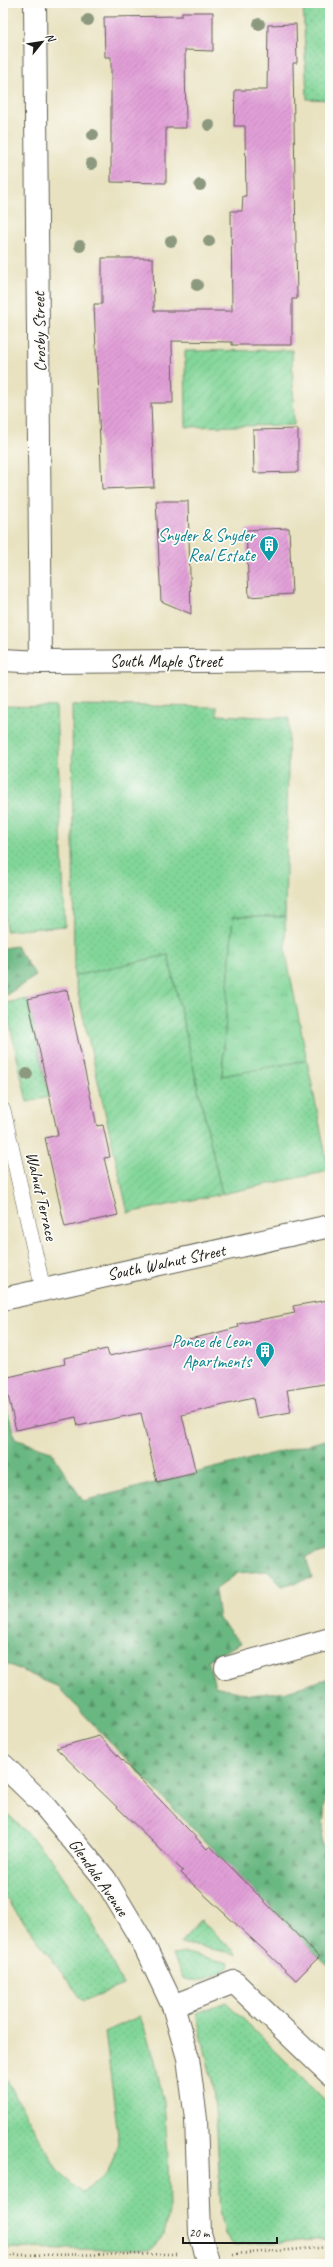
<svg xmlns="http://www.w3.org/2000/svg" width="333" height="2267" font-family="Caveat,sans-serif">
	<defs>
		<pattern id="grass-dots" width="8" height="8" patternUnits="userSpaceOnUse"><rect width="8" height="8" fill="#82d699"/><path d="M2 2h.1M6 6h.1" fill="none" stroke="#70b783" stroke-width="1.8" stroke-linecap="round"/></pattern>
		<pattern id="forest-firs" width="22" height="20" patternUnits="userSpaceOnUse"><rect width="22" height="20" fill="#69b781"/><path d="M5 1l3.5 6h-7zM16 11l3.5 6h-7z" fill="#569469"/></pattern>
		<pattern id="park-crowns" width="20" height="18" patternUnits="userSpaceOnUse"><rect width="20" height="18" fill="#82d699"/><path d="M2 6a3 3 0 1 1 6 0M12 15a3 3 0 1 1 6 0" fill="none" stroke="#70b783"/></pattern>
		<pattern id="garden-furrows" width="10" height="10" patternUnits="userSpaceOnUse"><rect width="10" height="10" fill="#82d699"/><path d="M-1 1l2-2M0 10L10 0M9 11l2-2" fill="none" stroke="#70b783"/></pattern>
		<pattern id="building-hatch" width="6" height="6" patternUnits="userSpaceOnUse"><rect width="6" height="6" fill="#e19fd7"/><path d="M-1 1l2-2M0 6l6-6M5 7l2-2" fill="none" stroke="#c088b8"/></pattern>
	</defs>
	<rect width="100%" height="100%" fill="#fdfcf7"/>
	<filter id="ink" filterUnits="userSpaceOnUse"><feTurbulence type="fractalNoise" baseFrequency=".025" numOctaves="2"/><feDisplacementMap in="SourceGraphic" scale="8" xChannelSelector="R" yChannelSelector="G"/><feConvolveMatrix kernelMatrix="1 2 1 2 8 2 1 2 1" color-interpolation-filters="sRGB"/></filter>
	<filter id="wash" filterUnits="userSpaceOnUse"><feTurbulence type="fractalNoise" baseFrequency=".012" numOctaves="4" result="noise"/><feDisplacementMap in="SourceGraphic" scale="16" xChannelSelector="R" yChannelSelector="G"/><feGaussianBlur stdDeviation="0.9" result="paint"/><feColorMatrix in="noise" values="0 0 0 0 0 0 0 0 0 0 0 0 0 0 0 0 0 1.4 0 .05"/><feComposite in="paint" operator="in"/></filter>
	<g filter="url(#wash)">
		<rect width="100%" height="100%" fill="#e8e2c0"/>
		<g fill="url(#grass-dots)" stroke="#4f795a">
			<path d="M303,3H330V100L307,99Z"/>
			<path d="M72,705L217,707V715L289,718L285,917H233L222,1076L307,1060L329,1171L222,1194L168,955L74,976Z"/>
			<path d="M3,706L56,707L65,926L6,931Z"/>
			<path d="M28,999L49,1097L27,1102L5,1003Z"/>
			<path d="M3,1809L50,1857L89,1915L123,1985L83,2001L3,1894Z"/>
			<path d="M201,1920L237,1954L180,1943Z"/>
			<path d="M186,1953L229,1963L228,1968C213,1976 199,1985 183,1978L173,1955Z"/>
			<path d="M226,2002L330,2105V2239L233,2245L225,2234L221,2215L217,2130L212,2080L196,2013Z"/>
			<path d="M140,2016L154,2057L164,2103L168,2155L169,2212L164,2235L150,2250L3,2248V2236L10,2232L3,2217V2074L59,2173L82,2193L107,2174L119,2143L105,2032Z"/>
		</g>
		<g fill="url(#forest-firs)" stroke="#426a4e">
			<path d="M16,946L36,976L3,997V948Z"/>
			<path d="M3,1390L15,1439L51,1451L83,1501L330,1439V1550L306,1557L312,1578L282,1586L267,1571L238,1573L215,1590L219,1619L241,1643L208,1660L215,1686L250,1695L286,1691L330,1678V1795L325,1799L322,1844L330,1856V1967L265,1905L58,1687L3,1662Z"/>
		</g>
		<path fill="url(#park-crowns)" stroke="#4f795a" d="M233,917H285L286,954L307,1060L222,1076Z"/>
		<g fill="url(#garden-furrows)" stroke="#4f795a">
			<path d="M292,350L294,425L186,427L185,351Z"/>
			<path d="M168,955L222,1194L128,1213L74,976Z"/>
		</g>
		<g id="blocks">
			<g fill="url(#building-hatch)">
				<path d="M182,12H213V51L185,50L186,128H166V183L111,182V57H105L104,17L182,16Z"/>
				<path d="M296,24L297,63H293L297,299H292V345H232V342L172,341L173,403H151L154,487L102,489L94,304H102V258H153L154,311H232L231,211H242L243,196H246L245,126H234L235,90H267L268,25Z"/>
				<path d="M298,429V472L254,473L253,430Z"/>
				<path d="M156,501H188L191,614L161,601Z"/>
				<path d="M289,528L292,594L249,597L246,530Z"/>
				<path d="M67,990L97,1126L103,1125L110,1157L104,1158L118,1215L65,1227L45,1138L58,1135L28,999Z"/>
				<path d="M328,1300L330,1313V1383L287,1390L291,1412L257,1418L253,1398L182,1415L196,1473L157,1482L141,1413L78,1426L76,1417L16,1430L4,1378L65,1364L64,1358L107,1349L109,1356L212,1334L239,1327L238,1324L295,1313L293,1306Z"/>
				<path d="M99,1736L207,1849L210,1846L319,1957L296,1980L181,1873L183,1871L56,1748Z"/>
			</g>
		</g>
	</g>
	<g filter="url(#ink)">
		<use href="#blocks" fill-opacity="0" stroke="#636155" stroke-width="1"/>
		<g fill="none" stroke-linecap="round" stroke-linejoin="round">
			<g stroke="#636155" stroke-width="16">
				<path id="service" d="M3,1110L43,1289"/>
			</g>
			<g stroke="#636155" stroke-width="24">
				<g id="minor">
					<path d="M3,1299L330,1226"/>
					<path d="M226,1668L330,1639"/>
					<path d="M173,2006L234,1982L330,2074"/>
				</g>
			</g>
			<g stroke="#636155" stroke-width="24">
				<g id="tertiary">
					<path d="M35,3L41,662"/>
					<path d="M3,1765L42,1803L105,1879L142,1941L173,2006L188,2058L196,2119L200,2233L209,2264"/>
				</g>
			</g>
			<g stroke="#636155" stroke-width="24">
				<path id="secondary" d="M3,660L41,662L330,660"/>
			</g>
			<g stroke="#636155" stroke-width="2.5" stroke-dasharray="1 3" stroke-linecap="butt">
				<path d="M233,2254L330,2247"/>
				<path d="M3,2255L178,2254"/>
			</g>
			<use href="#service" stroke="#fff" stroke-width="15"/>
			<use href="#minor" stroke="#fff" stroke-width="22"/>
			<use href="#tertiary" stroke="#fff" stroke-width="22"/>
			<use href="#secondary" stroke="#fff" stroke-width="22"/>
		</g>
		<g fill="#8c997e">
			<circle cx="88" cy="20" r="6"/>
			<circle cx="259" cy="24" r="6"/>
			<circle cx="209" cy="125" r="6"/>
			<circle cx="93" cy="135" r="6"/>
			<circle cx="91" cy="164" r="6"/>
			<circle cx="200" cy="185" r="6"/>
			<circle cx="171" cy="241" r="6"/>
			<circle cx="209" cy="241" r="6"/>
			<circle cx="80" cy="246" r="6"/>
			<circle cx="197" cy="285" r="6"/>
			<circle cx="27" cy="1074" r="6"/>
		</g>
	</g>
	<defs>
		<g id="building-pin" transform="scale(1)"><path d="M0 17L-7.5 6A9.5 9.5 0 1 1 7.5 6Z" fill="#0f9aa8" stroke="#fdfcf7"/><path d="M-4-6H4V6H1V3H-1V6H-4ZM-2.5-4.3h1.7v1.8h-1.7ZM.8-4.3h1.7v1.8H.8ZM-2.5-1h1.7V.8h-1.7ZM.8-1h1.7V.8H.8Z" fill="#fff"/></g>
	</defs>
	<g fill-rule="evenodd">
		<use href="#building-pin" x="269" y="545"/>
		<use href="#building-pin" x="265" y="1351"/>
	</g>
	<g text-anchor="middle" stroke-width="3.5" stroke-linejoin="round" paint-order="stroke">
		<g font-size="17" fill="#1c1c1c" stroke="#fdfcf7">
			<text transform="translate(39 332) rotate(-91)" y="6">Crosby Street</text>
			<text x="166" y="667">South Maple Street</text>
			<text transform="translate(42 1196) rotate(77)" y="6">Walnut Terrace</text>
			<text transform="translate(166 1262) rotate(-12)" y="6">South Walnut Street</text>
			<text transform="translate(99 1877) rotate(55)" y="6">Glendale Avenue</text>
		</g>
		<g font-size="17" fill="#0d838f" stroke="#fdfcf7" text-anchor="end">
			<text x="255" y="541">Snyder &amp; Snyder<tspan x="255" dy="20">Real Estate</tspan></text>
			<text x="251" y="1347">Ponce de Leon<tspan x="251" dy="20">Apartments</tspan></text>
		</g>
	</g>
	<rect width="333" height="2267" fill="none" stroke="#fdfcf7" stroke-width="16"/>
	<g transform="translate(42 42) rotate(60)" stroke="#fdfcf7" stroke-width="3" paint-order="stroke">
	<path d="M0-3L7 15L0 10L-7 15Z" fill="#1c1c1c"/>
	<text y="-6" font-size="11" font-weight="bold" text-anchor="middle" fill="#1c1c1c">N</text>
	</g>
	<path d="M183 2237v6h94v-6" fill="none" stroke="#1c1c1c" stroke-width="2"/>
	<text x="189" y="2237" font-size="12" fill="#1c1c1c" stroke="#fdfcf7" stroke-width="3" paint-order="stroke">20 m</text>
</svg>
